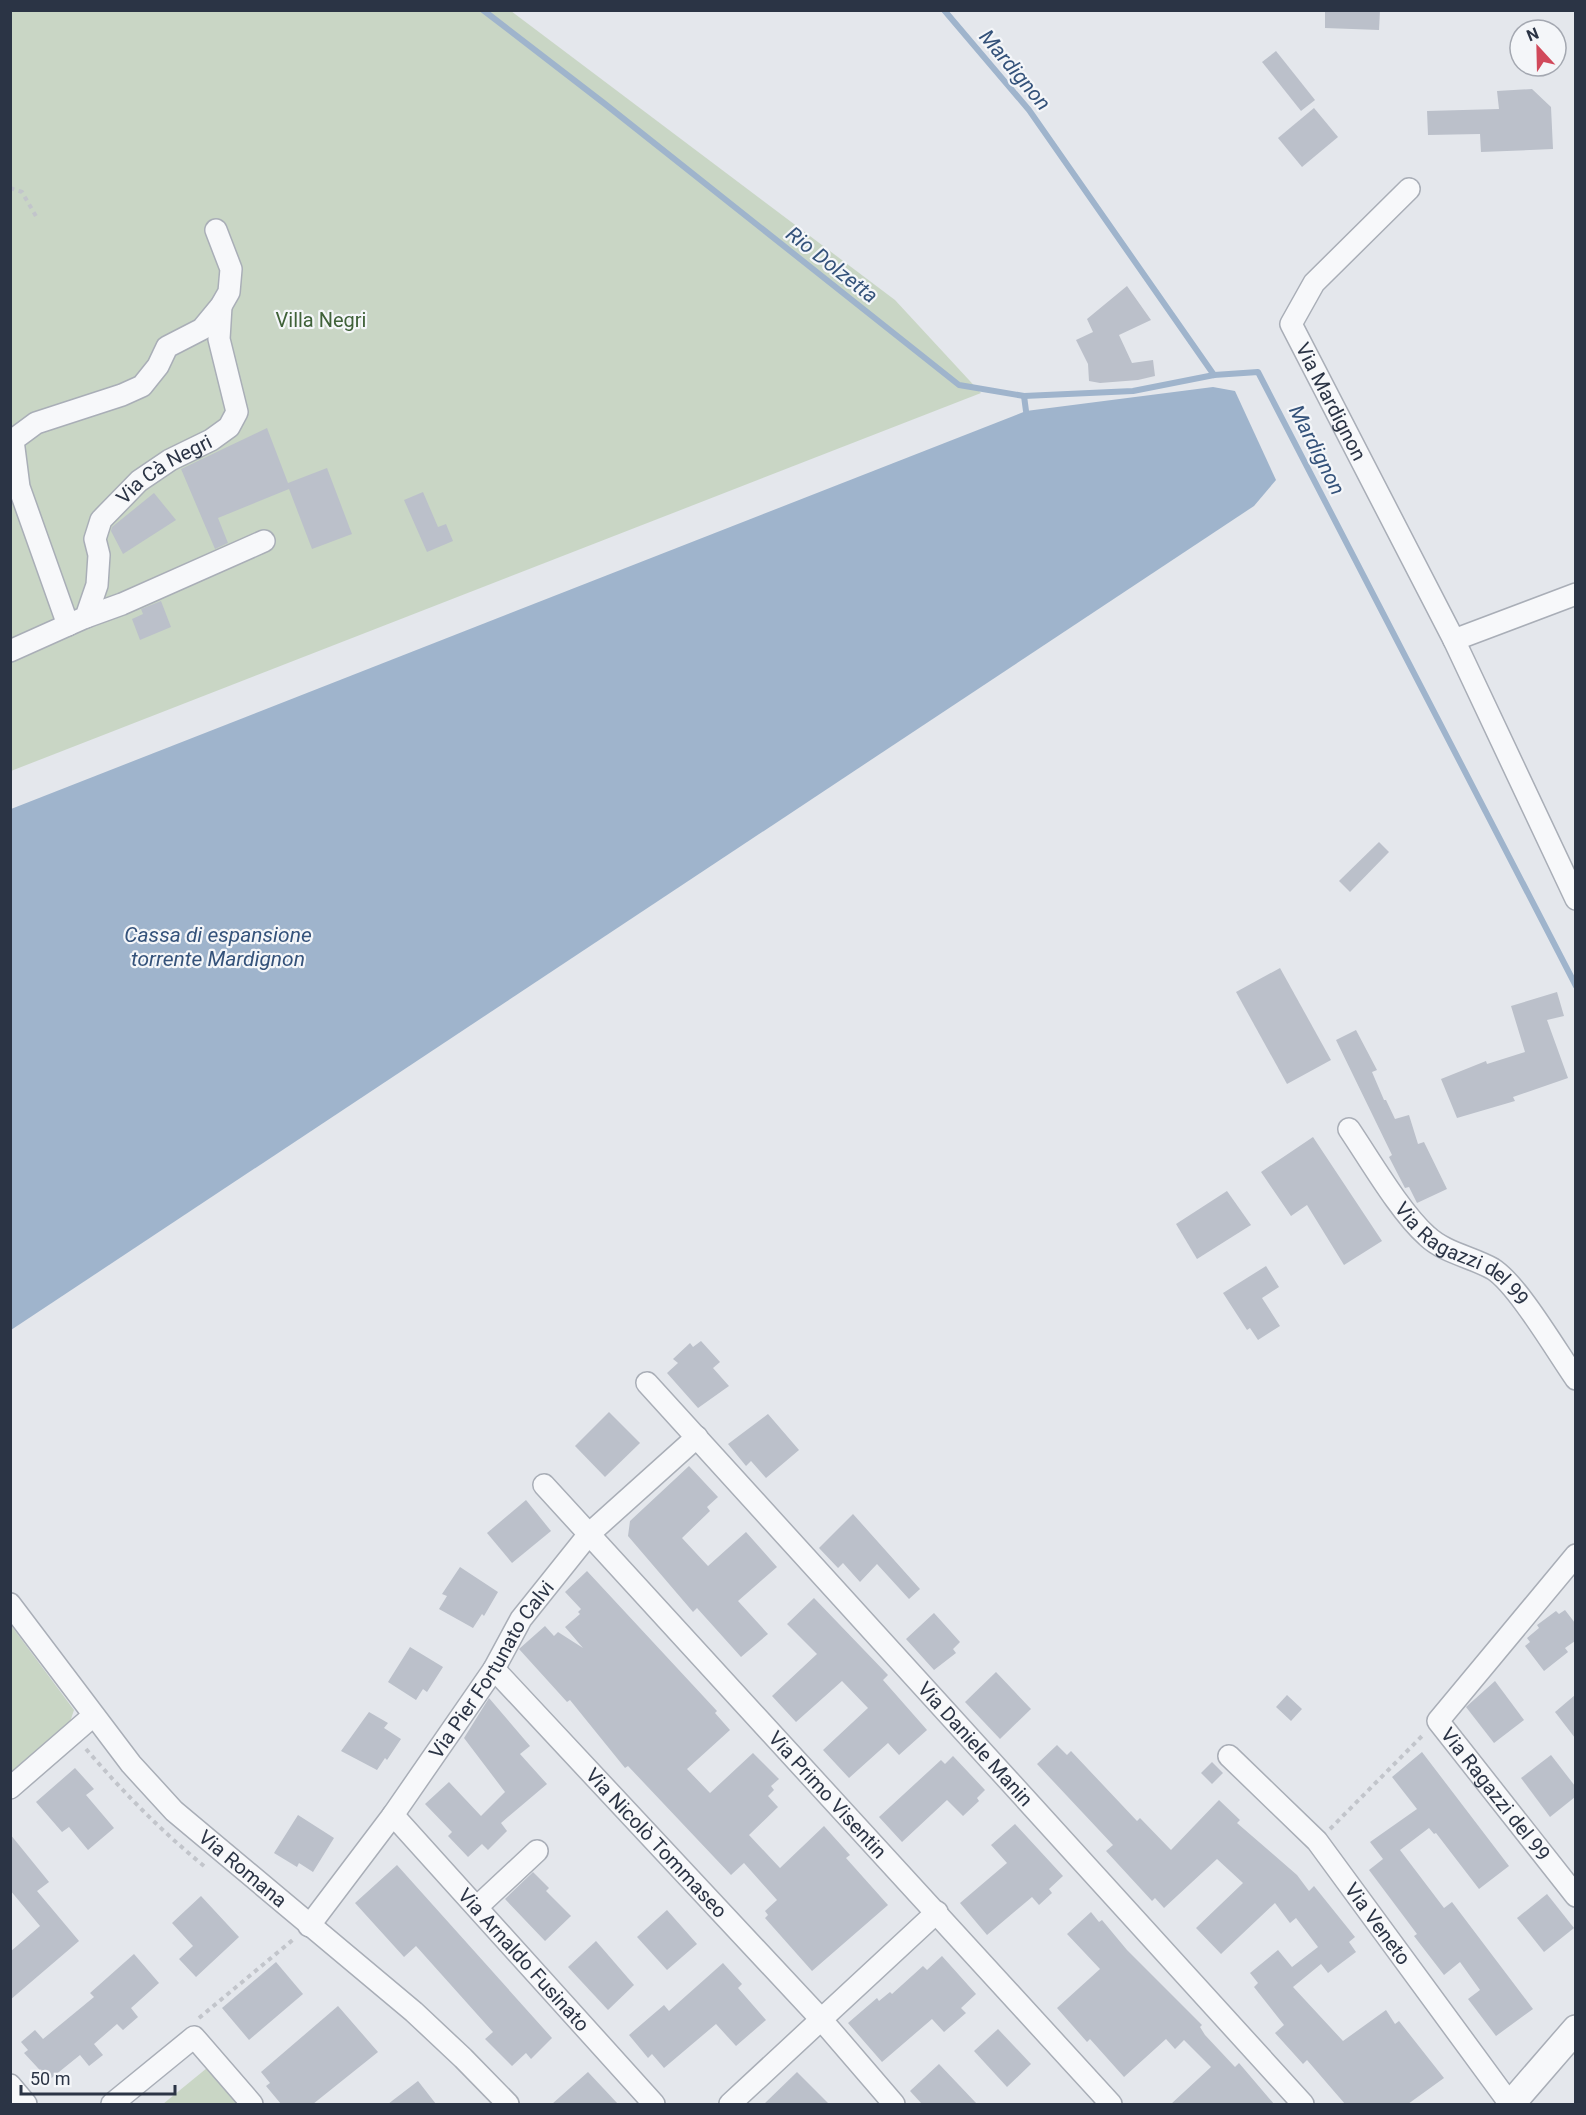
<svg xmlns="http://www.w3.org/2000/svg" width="1586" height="2115" font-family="Roboto,sans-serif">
	<rect width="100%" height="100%" fill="#e4e7ec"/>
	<g fill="#c9d6c5">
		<path d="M11,11H511L895,300L981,393L11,771Z"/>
		<path d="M10,1624L74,1710L69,1725L11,1774Z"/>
		<path d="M207,2068L238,2104H163Z"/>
	</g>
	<path fill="#9fb4cc" d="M1213,387L1235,391L1276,480L1254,506L11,1330V809L1026,411Z"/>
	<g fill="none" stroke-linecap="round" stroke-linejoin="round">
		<g stroke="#9fb4cc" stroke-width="6">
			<path d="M483,10L605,104L959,385L1024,396L1133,391L1214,375L1258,372L1576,986"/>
			<path d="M944,10L1029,110L1214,375"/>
			<path d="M1024,396L1026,411"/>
		</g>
	</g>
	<g fill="#bbc0ca">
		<path d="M1325,10H1380L1379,30L1325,28Z"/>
		<path d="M1276,51L1315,100L1301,111L1262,62Z"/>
		<path d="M1532,89L1551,107L1553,149L1481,152L1480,134L1428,135L1427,111L1499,109L1497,91Z"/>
		<path d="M1314,108L1338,137L1302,167L1278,138Z"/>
		<path d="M1127,286L1151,320L1119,335L1132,363L1153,360L1155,376L1138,380L1100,383L1089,381L1088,364L1076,340L1093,332L1087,319Z"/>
		<path d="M267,428L288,483L327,468L352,534L312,549L289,489L218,518L228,543L215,549L181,469Z"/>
		<path d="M423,492L438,527L446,524L453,541L427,552L404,500Z"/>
		<path d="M154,493L176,520L123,554L111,531L112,527Z"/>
		<path d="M161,601L171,627L140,640L132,619L143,614L141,609Z"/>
		<path d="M1379,842L1389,852L1350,892L1339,881Z"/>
		<path d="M1280,968L1331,1060L1287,1084L1236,992Z"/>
		<path d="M1557,992L1564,1016L1547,1020L1568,1078L1513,1097L1515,1101L1457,1118L1441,1079L1486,1061L1487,1064L1525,1052L1511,1006Z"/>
		<path d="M1356,1030L1377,1070L1372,1072L1384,1100H1386L1395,1119L1409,1115L1418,1144L1424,1142L1447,1189L1417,1203L1409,1187L1405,1188L1389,1157L1392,1155L1336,1040Z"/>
		<path d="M1313,1137L1382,1241L1344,1265L1307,1205L1291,1216L1261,1172Z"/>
		<path d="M1227,1191L1251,1225L1197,1259L1176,1224Z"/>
		<path d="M1266,1266L1279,1287L1262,1298L1280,1326L1258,1340L1250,1328L1247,1330L1223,1293Z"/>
		<path d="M701,1341L720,1362L713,1368L729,1386L698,1408L667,1373L678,1363L673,1359L690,1343L693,1347Z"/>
		<path d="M609,1412L640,1443L605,1477L575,1446Z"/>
		<path d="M768,1414L799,1450L766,1478L751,1461L746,1466L728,1444Z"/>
		<path d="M689,1466L718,1497L707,1507L710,1511L682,1538L708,1566L746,1532L777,1567L738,1601L768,1634L741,1657L697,1608L693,1612L628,1536L630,1521Z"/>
		<path d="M526,1500L551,1531L512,1563L487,1533Z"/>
		<path d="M853,1514L920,1589L909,1599L877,1564L860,1582L843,1563L838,1568L819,1548Z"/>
		<path d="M460,1567L498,1592L484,1616L482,1614L473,1628L439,1609L447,1596L442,1594Z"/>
		<path d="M587,1571L717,1711L715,1713L730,1730L687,1769L710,1793L753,1753L779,1779L771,1786L774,1790L768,1796L778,1807L749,1835L780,1868L824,1826L850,1855L846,1858L888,1905L812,1971L765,1918L768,1915L765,1911L777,1900L744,1863L731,1875L628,1766L625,1768L570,1700L567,1702L519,1649L545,1626L554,1636L558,1632L583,1648L565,1627L580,1614L578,1612L581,1609L565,1592Z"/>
		<path d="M814,1598L888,1675L883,1680L927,1730L899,1755L888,1743L849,1778L823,1750L868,1708L842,1681L796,1722L772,1696L817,1654L787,1624Z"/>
		<path d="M1565,1610L1575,1623V1641L1565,1648L1568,1652L1544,1671L1525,1646L1530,1642L1527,1638L1539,1628L1537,1625L1556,1611L1559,1614Z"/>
		<path d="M934,1613L960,1642L953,1649L956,1653L934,1670L906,1639Z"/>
		<path d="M410,1647L443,1667L427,1692L423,1689L416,1700L388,1682Z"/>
		<path d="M996,1672L1031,1709L1000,1739L965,1702Z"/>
		<path d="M1495,1681L1524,1720L1494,1743L1466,1707Z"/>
		<path d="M1287,1695L1302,1709L1291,1721L1276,1707Z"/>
		<path d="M1575,1695V1738L1555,1712Z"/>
		<path d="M489,1698L530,1746L520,1754L547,1784L501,1823L507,1831L488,1850L482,1844L468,1857L448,1836L452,1832L425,1804L449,1782L481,1816L505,1792L464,1738Z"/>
		<path d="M369,1712L388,1723L384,1728L401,1739L387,1760L385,1758L377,1770L341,1751Z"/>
		<path d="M1057,1745L1067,1755L1071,1751L1137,1821L1140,1818L1171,1850L1219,1800L1240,1820L1237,1823L1297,1875L1309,1891L1314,1886L1355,1937L1349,1942L1356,1952L1328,1973L1321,1964L1293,1987L1343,2041L1386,2010L1395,2024L1399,2021L1444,2078L1408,2104H1345L1307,2060L1303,2064L1275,2033L1284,2025L1254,1987L1258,1983L1250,1973L1278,1950L1292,1967L1318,1947L1296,1918L1290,1923L1275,1903L1221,1954L1196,1928L1243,1883L1217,1859L1164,1908L1155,1898L1152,1901L1106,1851L1113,1845L1037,1764Z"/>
		<path d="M1422,1752L1509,1866L1479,1889L1436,1833L1434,1834L1429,1828L1400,1850L1444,1908L1452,1902L1533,2009L1496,2036L1468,1999L1480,1990L1460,1962L1444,1975L1414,1936L1417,1934L1369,1870L1383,1859L1370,1842L1417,1809L1392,1777Z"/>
		<path d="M1551,1755L1575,1786V1797L1550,1817L1521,1778Z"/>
		<path d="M953,1756L985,1790L977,1798L979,1801L963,1816L947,1800L902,1842L879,1817L941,1760L945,1764Z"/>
		<path d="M1212,1762L1223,1773L1212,1784L1201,1773Z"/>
		<path d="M75,1768L94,1789L86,1795L114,1828L88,1850L69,1827L62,1832L36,1802Z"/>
		<path d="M298,1815L334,1838L313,1872L299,1863L297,1867L274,1853Z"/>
		<path d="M1015,1824L1063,1876L1049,1889L1052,1893L1039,1905L1032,1897L987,1935L960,1903L1007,1863L991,1845Z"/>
		<path d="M10,1834L49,1882L37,1891L79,1941L10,2000V1952L40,1926L10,1890Z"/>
		<path d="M397,1865L552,2038L531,2059L526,2053L512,2066L485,2039L493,2032L416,1946L404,1957L355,1903Z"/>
		<path d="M533,1872L549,1888L546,1891L571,1916L545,1941L505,1899Z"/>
		<path d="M1547,1894L1574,1928L1544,1952L1517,1918Z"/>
		<path d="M201,1896L239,1937L196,1977L179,1959L193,1946L172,1923Z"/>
		<path d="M667,1910L697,1944L667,1970L637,1937Z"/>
		<path d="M1091,1912L1099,1922L1102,1920L1127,1950L1202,2025L1200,2027L1205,2035L1235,2067L1239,2063L1274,2104H1171L1211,2067L1184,2040L1175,2049L1166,2039L1124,2077L1090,2039L1087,2042L1057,2008L1100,1969L1067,1934Z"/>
		<path d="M596,1941L634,1985L608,2010L568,1967Z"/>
		<path d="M134,1954L159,1983L131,2008L138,2017L123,2030L117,2024L94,2044L103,2055L89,2066L80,2055L49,2080L24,2053L28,2050L21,2042L35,2030L43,2039L94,1997L90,1993Z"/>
		<path d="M942,1956L976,1994L961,2008L966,2013L944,2032L932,2019L882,2062L848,2023L877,1998L879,2001L890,1992L892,1994L923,1966L927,1970Z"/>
		<path d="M276,1962L303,1994L249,2040L222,2008Z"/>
		<path d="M723,1963L742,1984L738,1988L766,2020L736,2046L716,2024L664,2068L652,2054L648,2058L629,2035L664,2005L669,2011Z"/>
		<path d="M338,2006L378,2052L313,2104H281L266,2086L270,2083L261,2072Z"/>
		<path d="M998,2029L1031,2064L1007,2087L974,2051Z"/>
		<path d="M939,2064L977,2104H922L910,2091Z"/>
		<path d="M588,2072L618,2104H552Z"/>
		<path d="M797,2072L829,2104H764Z"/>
		<path d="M418,2081L436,2104H388Z"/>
	</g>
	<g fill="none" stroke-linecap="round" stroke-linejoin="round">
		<g stroke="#a9aeb7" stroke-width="24">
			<g id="minor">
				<path id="s1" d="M1409,189L1314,283L1291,324L1454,640L1576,899"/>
				<path d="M86,617L122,604L264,541"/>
				<path id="s2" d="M68,625L86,617L97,585L99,555L95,539L101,520L139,481L170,460L211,440L229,427L237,412L219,339L221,306"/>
				<path d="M1454,640L1576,594"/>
				<path d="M10,651L68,625L19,487L13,440L36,423L122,395L142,386L158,366L167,347L202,329L221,306L229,292L231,269L216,230"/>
				<path id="s3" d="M1349,1129C1370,1160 1400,1212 1427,1236C1445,1253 1472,1257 1493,1269C1518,1285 1557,1352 1576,1379"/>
				<path id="s4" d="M647,1383L1303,2104"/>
				<path id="s5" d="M544,1485L1111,2104"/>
				<path id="s6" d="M1576,1555L1438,1721L1576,1896"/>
				<path id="s7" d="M10,1604L131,1764L174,1811L414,2012L463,2058L508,2104"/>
				<path id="s8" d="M494,1669L820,2018L894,2104"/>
				<path id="s9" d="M1229,1756L1317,1841L1510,2104"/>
				<path d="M10,1788L93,1716"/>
				<path id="s10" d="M393,1815L654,2104"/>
				<path d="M477,1907L537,1851"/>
				<path id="s11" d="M309,1926L393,1815L494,1669L521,1619L589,1534L697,1437"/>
				<path d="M10,2085L26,2104"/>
				<path d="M112,2104L194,2037L252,2104"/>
				<path d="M730,2104L937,1912"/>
			</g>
		</g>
		<g stroke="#a9aeb7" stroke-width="30">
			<path id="tertiary" d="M1511,2104L1576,2029"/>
		</g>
		<g stroke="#c2c5cb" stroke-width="4" stroke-dasharray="4.5 4.5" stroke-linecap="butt">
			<path d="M10,188L22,192L37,218"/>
			<path d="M86,1749C123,1792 160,1830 204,1866"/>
			<path d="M1330,1829L1424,1734"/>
			<path d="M199,2018L295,1938"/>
		</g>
		<use href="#minor" stroke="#f7f8fa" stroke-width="21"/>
		<use href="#tertiary" stroke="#f7f8fa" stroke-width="27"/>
	</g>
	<g text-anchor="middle" stroke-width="4.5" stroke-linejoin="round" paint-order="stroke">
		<g font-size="20" fill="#3f6138" stroke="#f4f6f9">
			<text x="321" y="327">Villa Negri</text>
		</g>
		<g font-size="20" fill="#2b3445" stroke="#f4f6f9">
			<text dy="7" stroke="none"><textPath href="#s1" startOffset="268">Via Mardignon</textPath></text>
			<text dy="7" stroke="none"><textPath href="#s2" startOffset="202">Via Cà Negri</textPath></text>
			<text dy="7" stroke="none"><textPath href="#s3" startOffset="172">Via Ragazzi del 99</textPath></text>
			<text dy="7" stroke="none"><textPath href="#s11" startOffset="315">Via Pier Fortunato Calvi</textPath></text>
			<text dy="7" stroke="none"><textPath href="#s4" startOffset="488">Via Daniele Manin</textPath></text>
			<text dy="7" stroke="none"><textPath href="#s5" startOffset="420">Via Primo Visentin</textPath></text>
			<text dy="7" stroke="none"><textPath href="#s6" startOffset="309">Via Ragazzi del 99</textPath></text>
			<text dy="7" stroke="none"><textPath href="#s8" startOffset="238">Via Nicolò Tommaseo</textPath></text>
			<text dy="7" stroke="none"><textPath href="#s7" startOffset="354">Via Romana</textPath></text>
			<text dy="7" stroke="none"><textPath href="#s9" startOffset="225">Via Veneto</textPath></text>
			<text dy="7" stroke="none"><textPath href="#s10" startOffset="195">Via Arnaldo Fusinato</textPath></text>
		</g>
		<g font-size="21" font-style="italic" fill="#34527a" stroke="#f4f6f9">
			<text transform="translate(1015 70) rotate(50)" y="7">Mardignon</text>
			<text transform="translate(832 265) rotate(38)" y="7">Rio Dolzetta</text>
			<text transform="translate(1317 450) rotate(63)" y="7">Mardignon</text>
			<text x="218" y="942">Cassa di espansione<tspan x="218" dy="24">torrente Mardignon</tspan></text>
		</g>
	</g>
	<rect width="1586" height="2115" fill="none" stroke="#2b3445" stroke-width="24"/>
	<g transform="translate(1538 48) rotate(338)"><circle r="28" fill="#f4f6f9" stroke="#a4a8b1" stroke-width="1.5"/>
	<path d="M0-4.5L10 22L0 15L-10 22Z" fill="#d1495b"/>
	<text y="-9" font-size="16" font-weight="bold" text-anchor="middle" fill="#2b3445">N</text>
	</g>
	<path d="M21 2085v9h154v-9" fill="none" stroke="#2b3445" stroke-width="3"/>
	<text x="30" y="2085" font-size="18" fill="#2b3445" stroke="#f4f6f9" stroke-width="4.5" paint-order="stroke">50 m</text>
</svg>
